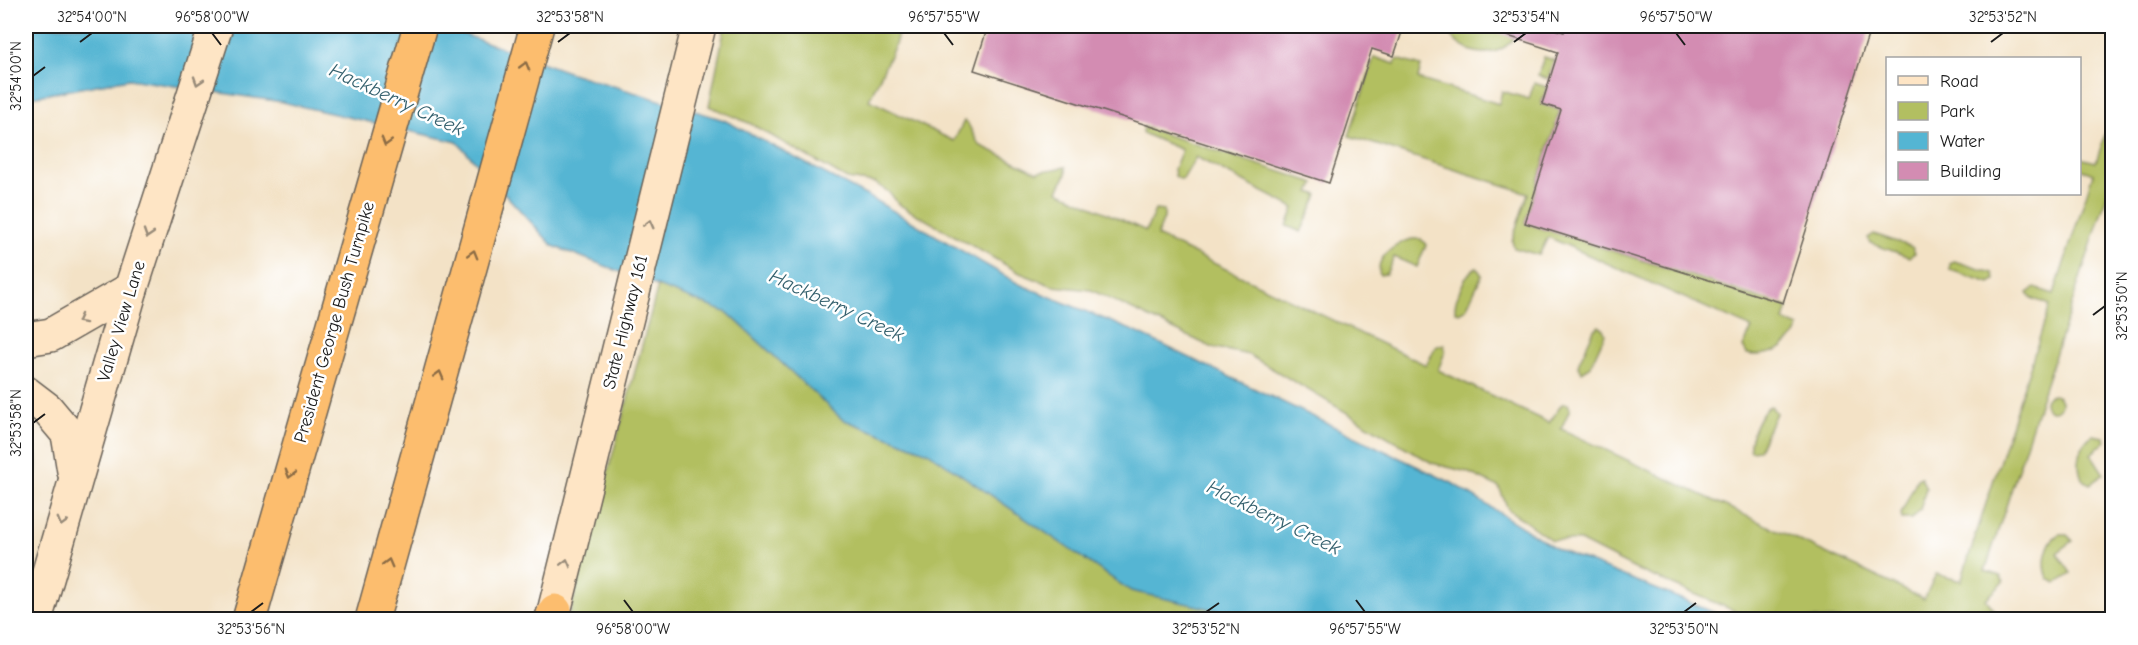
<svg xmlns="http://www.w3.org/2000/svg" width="2138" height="645" font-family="'Comic Neue',sans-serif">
	<rect width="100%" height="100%" fill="#fff"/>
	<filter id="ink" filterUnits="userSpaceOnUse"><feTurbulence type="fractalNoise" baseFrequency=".0167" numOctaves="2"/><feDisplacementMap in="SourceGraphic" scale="12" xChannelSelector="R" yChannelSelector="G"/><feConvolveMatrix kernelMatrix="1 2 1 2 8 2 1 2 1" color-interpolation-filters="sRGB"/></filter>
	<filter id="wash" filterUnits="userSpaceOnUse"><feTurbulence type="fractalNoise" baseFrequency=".008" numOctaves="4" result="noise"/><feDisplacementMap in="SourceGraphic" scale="24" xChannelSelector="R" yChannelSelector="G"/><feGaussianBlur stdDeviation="1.35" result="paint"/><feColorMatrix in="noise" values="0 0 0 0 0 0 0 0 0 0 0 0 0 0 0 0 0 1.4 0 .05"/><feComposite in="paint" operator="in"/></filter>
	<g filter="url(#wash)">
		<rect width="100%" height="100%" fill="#f3e2c6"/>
		<g fill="#b2bf61" stroke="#676e3e" stroke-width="1.5">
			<path d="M725,26H900L895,45L869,100L954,141L964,121L967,122L979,145L1037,172L1066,167V174L1058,191L1146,231L1155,210L1164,211V218L1157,236L1426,365L1436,346L1444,345L1445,352L1438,370L1549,423L1562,404H1568L1570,409L1561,429L1924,599L1936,574L1961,581L2050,305L2031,298L2028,293L2035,288L2054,294L2093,174L2080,169V158L2096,162L2112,113V180L1985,571L2000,576L2004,582L1986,599L2001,619H1754L1635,569L1580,541L1551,540L1508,509L1499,487L1467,472L1432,463L1249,355L1211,347L1091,290L1053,286L1020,273L898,204L891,194L875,183L847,179L751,124L709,106Z"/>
			<path d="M1446,26H1520C1508,63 1459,61 1446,26Z"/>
			<path d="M1374,57L1395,64L1397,59L1421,66L1418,79L1499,104L1502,91L1529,99L1534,83L1547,87L1541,104L1560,110L1525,223L1788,307L1784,321L1799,327C1791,348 1768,358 1747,354L1743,347L1752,328L1548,237L1539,255L1514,248L1512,241L1528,193L1349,136Z"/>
			<path d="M1544,57L1554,60L1548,79L1538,75Z"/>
			<path d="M1143,127L1315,183L1310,192L1318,195L1301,232L1287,226L1294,208L1196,157L1183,179H1180L1175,176L1174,169L1182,150L1142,133Z"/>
			<path d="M1874,234L1912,247L1915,253L1909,257L1870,243L1868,238Z"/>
			<path d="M1412,239H1421L1426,245L1417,267L1394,257L1386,274L1380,275C1374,257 1397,243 1412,239Z"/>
			<path d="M1954,261L1993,273L1995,280L1990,283L1950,270V263Z"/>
			<path d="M1476,267L1482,275L1466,309L1459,313L1455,311C1454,300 1466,272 1476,267Z"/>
			<path d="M658,286L728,313L842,419L928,452L1131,591L1260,619L568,620Z"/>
			<path d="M1599,326L1603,329L1605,334L1590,367L1582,372L1578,367L1579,362L1594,330Z"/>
			<circle cx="2053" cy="403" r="8"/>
			<path d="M1771,406L1776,413L1759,450L1751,451C1746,442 1761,408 1771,406Z"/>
			<path d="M26,432C45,456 34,483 26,509Z"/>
			<path d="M2093,435L2104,437L2106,441L2091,454L2104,474L2090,484L2082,479C2076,465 2079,443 2093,435Z"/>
			<path d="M1921,477L1926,488L1920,510L1912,519H1902L1901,514L1917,479Z"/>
			<path d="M2059,534H2066L2073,541L2057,553L2071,573L2056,583L2048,578C2042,564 2045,543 2059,534Z"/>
		</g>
		<path fill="#54b5d3" stroke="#386878" stroke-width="1.5" d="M26,26H441L571,73L724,120L871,198L1019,284L1136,332L1452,483L1557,549L1730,619L1260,620L1131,591L928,452L842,419L728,313L553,246L457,142L282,102L129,79L26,98Z"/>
		<g id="blocks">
			<g fill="#d38cb2">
				<path d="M988,26H1404L1394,56L1372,49L1329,183L974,70Z"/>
				<path d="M1476,26H1544L1564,32L1566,26H1871L1783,303L1525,223L1561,110L1542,104L1558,52Z"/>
			</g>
		</g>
	</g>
	<g filter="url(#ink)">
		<use href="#blocks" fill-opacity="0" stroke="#676158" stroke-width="1.5"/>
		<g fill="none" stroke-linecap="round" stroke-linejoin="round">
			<g stroke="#676158" stroke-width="36">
				<g id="secondary">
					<path d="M26,339L51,335L131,289"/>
					<path d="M26,393L47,409L68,434L74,471"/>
					<path d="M35,620L131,289L216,26"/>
					<path d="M552,620L699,26"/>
				</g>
			</g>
			<g stroke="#676158" stroke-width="36">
				<g id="motorway">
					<path d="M249,620L420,26"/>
					<path d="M372,620L537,26"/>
					<path d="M551,620L555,611"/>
				</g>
			</g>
			<use href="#secondary" stroke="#fee5c5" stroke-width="33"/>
			<use href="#motorway" stroke="#fcbd6e" stroke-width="33"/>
		</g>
		<defs><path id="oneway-chevron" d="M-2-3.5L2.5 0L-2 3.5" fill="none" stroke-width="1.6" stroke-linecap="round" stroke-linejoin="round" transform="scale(1.5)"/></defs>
		<g stroke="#8c6c45">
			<use href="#oneway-chevron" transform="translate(525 66) rotate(-74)"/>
			<use href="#oneway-chevron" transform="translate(386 142) rotate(106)"/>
			<use href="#oneway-chevron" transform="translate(473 254) rotate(-74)"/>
			<use href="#oneway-chevron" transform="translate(439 375) rotate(-75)"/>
			<use href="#oneway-chevron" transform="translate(290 474) rotate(106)"/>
			<use href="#oneway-chevron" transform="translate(388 563) rotate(-75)"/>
		</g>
		<g stroke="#988b79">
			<use href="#oneway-chevron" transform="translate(198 81) rotate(108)"/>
			<use href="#oneway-chevron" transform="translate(649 224) rotate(-76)"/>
			<use href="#oneway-chevron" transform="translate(148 234) rotate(108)"/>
			<use href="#oneway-chevron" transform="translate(81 320) rotate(151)"/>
			<use href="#oneway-chevron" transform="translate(62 522) rotate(105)"/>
			<use href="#oneway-chevron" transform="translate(566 563) rotate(-76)"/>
		</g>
	</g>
	<path fill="none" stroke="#1c1c1c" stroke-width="2" d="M212,33L221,45M944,33L953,45M1676,33L1685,45M80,42L92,33M558,42L570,33M1514,42L1526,33M1991,42L2003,33M33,76L45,67M2093,315L2105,306M33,423L45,414M624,600L633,612M1356,600L1365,612M251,612L263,603M1206,612L1219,603M1684,612L1696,603"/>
	<g text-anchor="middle" stroke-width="5" stroke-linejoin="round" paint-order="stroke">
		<g font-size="18" fill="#1c1c1c" stroke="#fff">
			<text transform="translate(121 321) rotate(-73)" y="6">Valley View Lane</text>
			<text transform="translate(334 322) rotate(-74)" y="6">President George Bush Turnpike</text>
			<text transform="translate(625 322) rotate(-76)" y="6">State Highway 161</text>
		</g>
		<g font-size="20" font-style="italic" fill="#35616e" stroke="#fff">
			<text transform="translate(397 99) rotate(25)" y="7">Hackberry Creek</text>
			<text transform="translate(837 305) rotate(25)" y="7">Hackberry Creek</text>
			<text transform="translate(1274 517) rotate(26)" y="7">Hackberry Creek</text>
		</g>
	</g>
	<rect width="2138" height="645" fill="none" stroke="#fff" stroke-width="66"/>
	<rect x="1886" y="57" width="195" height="138" fill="#ffffff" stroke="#a4a4a4" stroke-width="1.5"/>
	<rect x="1898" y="76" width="30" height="9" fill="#fee5c5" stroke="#a4a4a4" stroke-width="1.5"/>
	<text x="1940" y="87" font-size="18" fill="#1c1c1c">Road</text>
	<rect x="1898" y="102" width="30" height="18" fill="#b2bf61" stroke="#a4a4a4" stroke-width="1.5"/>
	<text x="1940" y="117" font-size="18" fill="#1c1c1c">Park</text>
	<rect x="1898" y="132" width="30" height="18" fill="#54b5d3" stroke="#a4a4a4" stroke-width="1.5"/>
	<text x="1940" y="147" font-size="18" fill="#1c1c1c">Water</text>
	<rect x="1898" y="162" width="30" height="18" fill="#d38cb2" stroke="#a4a4a4" stroke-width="1.5"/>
	<text x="1940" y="177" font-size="18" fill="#1c1c1c">Building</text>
	<rect x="33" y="33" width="2072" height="579" fill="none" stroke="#1c1c1c" stroke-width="2"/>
	<g font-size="15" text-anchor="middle" fill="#1c1c1c">
		<text x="92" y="22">32°54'00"N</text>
		<text x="212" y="22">96°58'00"W</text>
		<text x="570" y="22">32°53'58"N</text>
		<text x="944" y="22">96°57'55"W</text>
		<text x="1526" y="22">32°53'54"N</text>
		<text x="1676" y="22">96°57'50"W</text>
		<text x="2003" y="22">32°53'52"N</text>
		<text transform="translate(16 76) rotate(-90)" y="5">32°54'00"N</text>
		<text transform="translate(2122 306) rotate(-90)" y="5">32°53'50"N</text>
		<text transform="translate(16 423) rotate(-90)" y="5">32°53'58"N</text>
		<text x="251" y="634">32°53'56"N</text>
		<text x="633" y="634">96°58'00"W</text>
		<text x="1206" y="634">32°53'52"N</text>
		<text x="1365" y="634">96°57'55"W</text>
		<text x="1684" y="634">32°53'50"N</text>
	</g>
</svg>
